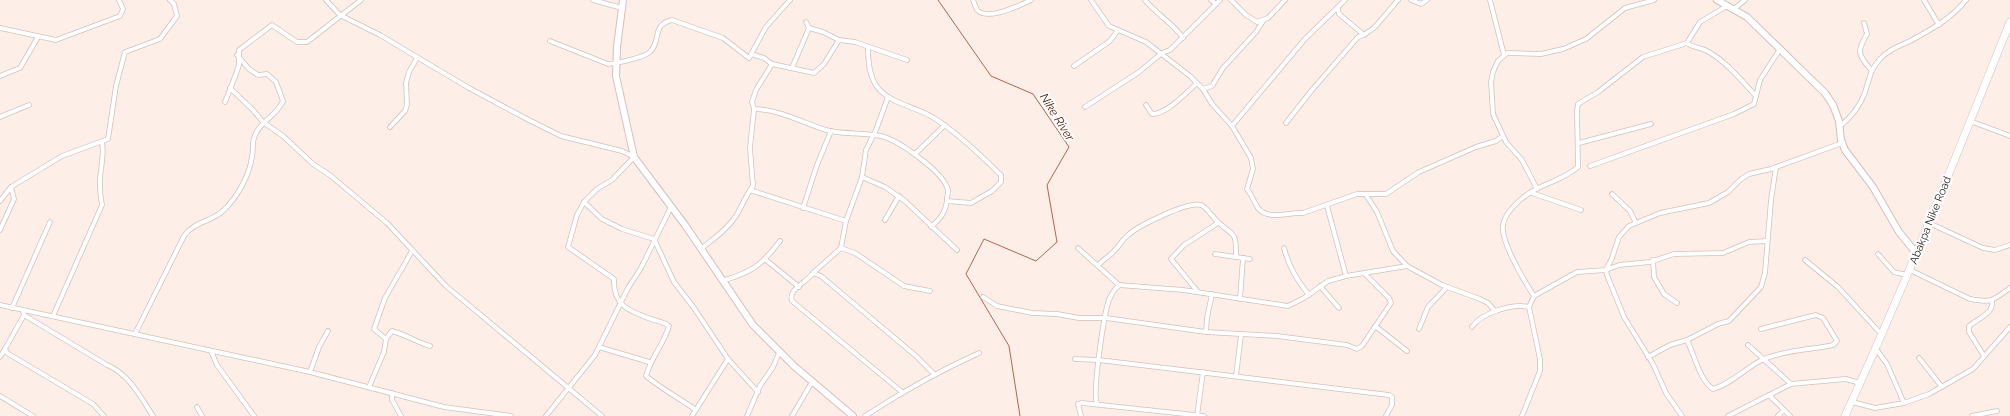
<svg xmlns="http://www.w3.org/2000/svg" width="2010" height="416" font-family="Raleway,sans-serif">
	<rect width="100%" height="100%" fill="#feeee8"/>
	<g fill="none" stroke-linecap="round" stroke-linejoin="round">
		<path stroke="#a9684f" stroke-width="1" d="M938,0L991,76L1033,94L1069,147L1047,185L1057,242L1036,261L984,239L966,274L1009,346L1020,416"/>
		<g stroke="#d1c1bb" stroke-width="5.5">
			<g id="street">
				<path d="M326,0L340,15L380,35L469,88L525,118L561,136L622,151L634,157L612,180L597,189L584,202L577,215L568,247L614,279C613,305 628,311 651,319C657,321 664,322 669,326C664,344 651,357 646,376C662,389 679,398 696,410"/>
				<path d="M593,0L622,8"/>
				<path d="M973,0L977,10C987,21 1019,6 1031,0"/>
				<path d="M1091,0L1109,26L1146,42L1190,76L1203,89L1212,104L1232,126L1251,158L1253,169L1247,189C1252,195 1254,202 1258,208C1268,221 1289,212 1303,213L1357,194H1386L1419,172L1476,147L1496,141L1503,136"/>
				<path d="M1145,0C1156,14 1173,23 1183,38"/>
				<path d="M1211,0L1216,4"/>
				<path d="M1231,0L1246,15L1257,22L1268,18L1285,0"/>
				<path d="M1411,0L1421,4L1427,0"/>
				<path d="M1490,0L1504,55"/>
				<path d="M1924,0L1939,25"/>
				<path d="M1338,9L1339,14L1364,35L1375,27L1398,0"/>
				<path d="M1734,9L1745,0"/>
				<path d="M806,22L809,28L823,32L839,40L855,42L907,60"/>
				<path d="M1864,23L1867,34C1857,52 1857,53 1871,70"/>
				<path d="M0,28L56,40L120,16L123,9L119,0"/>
				<path d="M550,41L608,64C617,63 643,58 650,52C662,40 651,25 672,20L723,38L749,58L766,27L790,0"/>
				<path d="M1687,43C1693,48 1700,47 1707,51C1726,61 1742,81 1756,96"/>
				<path d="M868,47C868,61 869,77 878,88C891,104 917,107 934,118C959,134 980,155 1001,175V182L992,191L971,203L947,201"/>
				<path d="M751,54L764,58L772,64L814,73L824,64L839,40"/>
				<path d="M1074,66L1110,41L1118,30"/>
				<path d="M792,68L809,28"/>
				<path d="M0,76L20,68L38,37"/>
				<path d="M230,88L253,110L263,122L283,136L313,164L331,176L387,223L446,286L602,416"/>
				<path d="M1203,89L1212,86L1223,68L1256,32L1263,21"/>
				<path d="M225,102L236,74L239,65V50L272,25L297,42H307L361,0"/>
				<path d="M1146,105L1152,114C1167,114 1186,93 1197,83"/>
				<path d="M1085,107L1139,72L1162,53L1170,50L1220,0"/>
				<path d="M754,109C779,109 803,123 826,130C844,135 863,132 881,136C898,140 944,172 948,190C948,193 947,197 947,199C946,212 941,218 931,227"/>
				<path d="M0,117L29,105"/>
				<path d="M1970,121L2010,136"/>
				<path d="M1286,123L1312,90L1358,37L1364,35"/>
				<path d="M1232,126L1304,40L1345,0"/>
				<path d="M1840,126C1852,117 1862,103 1866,89C1870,77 1871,68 1880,59C1889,49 1900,46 1912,40C1932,29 1952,18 1966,0"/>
				<path d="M390,127L405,111L407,105L406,83L409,72L417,58"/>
				<path d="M1579,143L1651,124"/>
				<path d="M915,154L945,125"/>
				<path d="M1590,166L1734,114L1754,104L1760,80L1780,49"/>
				<path d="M862,177L885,187L905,201L957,250"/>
				<path d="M1537,189L1522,160L1506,142L1493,114L1491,82L1493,72L1498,61L1507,53L1541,54L1563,49L1586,39L1625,8L1654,0"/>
				<path d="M750,190L846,221"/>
				<path d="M1532,193L1581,210"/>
				<path d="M1612,194L1630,211L1636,223"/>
				<path d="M1366,195L1377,212L1393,251L1407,266L1442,285L1480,299L1488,303L1495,311"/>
				<path d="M0,201L11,187L62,156L108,139L116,86L125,52L160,39L177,16L174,4L170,0"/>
				<path d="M584,202L602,219L622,229L654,239L674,282L694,308L728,359L758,392"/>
				<path d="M1327,206L1346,276L1407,266"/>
				<path d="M803,208L817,165L831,131"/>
				<path d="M885,220L899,196"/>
				<path d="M1929,223L1983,248L1995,250L2010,245"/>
				<path d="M0,230L14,199L11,187"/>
				<path d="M841,248L855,253L904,286L930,291"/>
				<path d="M1078,248L1119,285"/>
				<path d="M1284,248C1289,267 1297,280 1309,295"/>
				<path d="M701,249C713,239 727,230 736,216C742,206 746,195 753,186L750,148L754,109L752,102L756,90L772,64"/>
				<path d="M1215,254L1250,259"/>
				<path d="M1878,254L1894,272L1907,275"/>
				<path d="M766,260L799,287"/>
				<path d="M1653,260L1654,277L1664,294L1677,303"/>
				<path d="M1805,260L1838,287L1882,335"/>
				<path d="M1098,265C1102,261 1108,257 1112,253C1118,248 1122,240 1128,235C1138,226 1188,201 1201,205C1208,208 1212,217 1218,222C1235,238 1236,230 1236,256"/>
				<path d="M1910,270L1970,299C1992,303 1992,301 2010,288"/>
				<path d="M813,273L841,248L846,221L862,177L866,150L876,130L888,97"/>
				<path d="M722,281C752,272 761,266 780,241"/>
				<path d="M1320,286L1339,308"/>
				<path d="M1198,292L1171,259L1184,245L1218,223"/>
				<path d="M1534,296C1525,282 1500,241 1503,225C1505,210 1526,194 1538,188C1551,182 1567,177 1578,167L1577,111L1578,104L1598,92L1643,57L1687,43L1700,22L1727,6"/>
				<path d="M983,297L997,306L1032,313L1057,314L1079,318H1106L1206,332L1277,336L1347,345L1357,349L1362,346L1391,303L1389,298L1365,274"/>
				<path d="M1240,299L1243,258"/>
				<path d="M0,305L310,372L444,407L511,416"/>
				<path d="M12,308L50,222"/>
				<path d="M23,311L24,315L107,365C129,374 140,396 153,416"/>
				<path d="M24,315L5,349L7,353L93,404L104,416"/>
				<path d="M53,316L102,205C100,194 99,182 101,170C102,160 104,153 102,142"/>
				<path d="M1375,326L1407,351"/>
				<path d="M1472,327C1481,313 1513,303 1529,307"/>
				<path d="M1419,329L1428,307L1447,287"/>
				<path d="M1206,332L1207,318L1212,294"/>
				<path d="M135,334L184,236C194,221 212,222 224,210C238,196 249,176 252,157C254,148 251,142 256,133C263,120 278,114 283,101L276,82L267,74L258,75L249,69L237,55"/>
				<path d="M386,339L392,331C406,335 417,342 430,346"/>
				<path d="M1687,340C1694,354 1700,381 1713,389C1732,384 1746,367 1764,359C1785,350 1810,350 1833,345L1837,341L1823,318L1816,315L1761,329"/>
				<path d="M1748,345L1791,384"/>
				<path d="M599,347L649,362"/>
				<path d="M1876,349L1887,364L1904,403"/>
				<path d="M211,351L217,365L254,416"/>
				<path d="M1984,356L1969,332V326C1977,319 1994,314 1992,301"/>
				<path d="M0,357L5,349"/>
				<path d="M1648,357L1670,345L1687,340L1718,324L1729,321L1761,287L1765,273L1771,200L1776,167"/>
				<path d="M1919,358L1942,387"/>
				<path d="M1075,359L1099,360L1389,395L1392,397V405L1386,416"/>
				<path d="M310,372L319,347L328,331"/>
				<path d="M1236,376L1241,335"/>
				<path d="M369,387L384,352L386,339L374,329L385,298L412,251"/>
				<path d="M902,392L792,301C788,289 806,283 813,273L821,276L916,356L934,374"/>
				<path d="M392,393V400L401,416"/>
				<path d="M1769,395L1790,416"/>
				<path d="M0,396L33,416"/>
				<path d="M1852,402L1875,408L1904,403L1929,394L1973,369L2010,327"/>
				<path d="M1097,403C1092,394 1104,313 1109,300C1111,295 1115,289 1119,285L1183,290L1288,306L1304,298L1328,281L1346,276"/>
				<path d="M197,407L202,416"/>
				<path d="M546,416L595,355L628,288L641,268L671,207"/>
				<path d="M692,416L728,359"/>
				<path d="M747,416L760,386L773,367L779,353"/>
				<path d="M792,416L812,382"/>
				<path d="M865,416C902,392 939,371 979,353"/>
				<path d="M1081,416L1078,404L1082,403L1204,416"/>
				<path d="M1197,416L1203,372"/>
				<path d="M1522,416L1540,371V359L1529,307L1534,296L1577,272L1606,270L1619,265L1650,262L1674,254L1723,253L1749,242L1767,241"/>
				<path d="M1682,416L1666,393L1653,364L1624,317L1607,275L1606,270L1612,258L1619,237L1629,226L1660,213L1709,203L1728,192L1740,180L1749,174L1771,169L1842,143"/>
				<path d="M1728,416L1791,384L1846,379L1860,383"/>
				<path d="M1778,416L1784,410"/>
				<path d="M1972,416L1997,411"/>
			</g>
		</g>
		<g stroke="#d1c1bb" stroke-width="8">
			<g id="secondary">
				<path d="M623,0L617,47L616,76L634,157L685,225L753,325L794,366L853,416"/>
				<path d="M1717,0L1747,17L1825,93L1833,105L1839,121L1841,140L1845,150L1873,187L1899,232L1917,254"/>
			</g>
		</g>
		<g stroke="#d1c1bb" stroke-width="8">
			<path id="primary" d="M1845,416C1905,286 1957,154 2010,22"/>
		</g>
		<use href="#street" stroke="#fff" stroke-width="4"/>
		<use href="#secondary" stroke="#fff" stroke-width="6"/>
		<use href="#primary" stroke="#fff" stroke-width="7"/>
	</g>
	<g text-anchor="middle" stroke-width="4" stroke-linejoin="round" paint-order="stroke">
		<g font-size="11" fill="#2a2422" stroke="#fff">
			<text transform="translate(1930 220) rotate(-68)" y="4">Abakpa Nike Road</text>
		</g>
		<g font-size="12" font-style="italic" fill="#4e1600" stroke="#fff">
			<text transform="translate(1057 117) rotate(58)" y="4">Nike River</text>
		</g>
	</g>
</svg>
